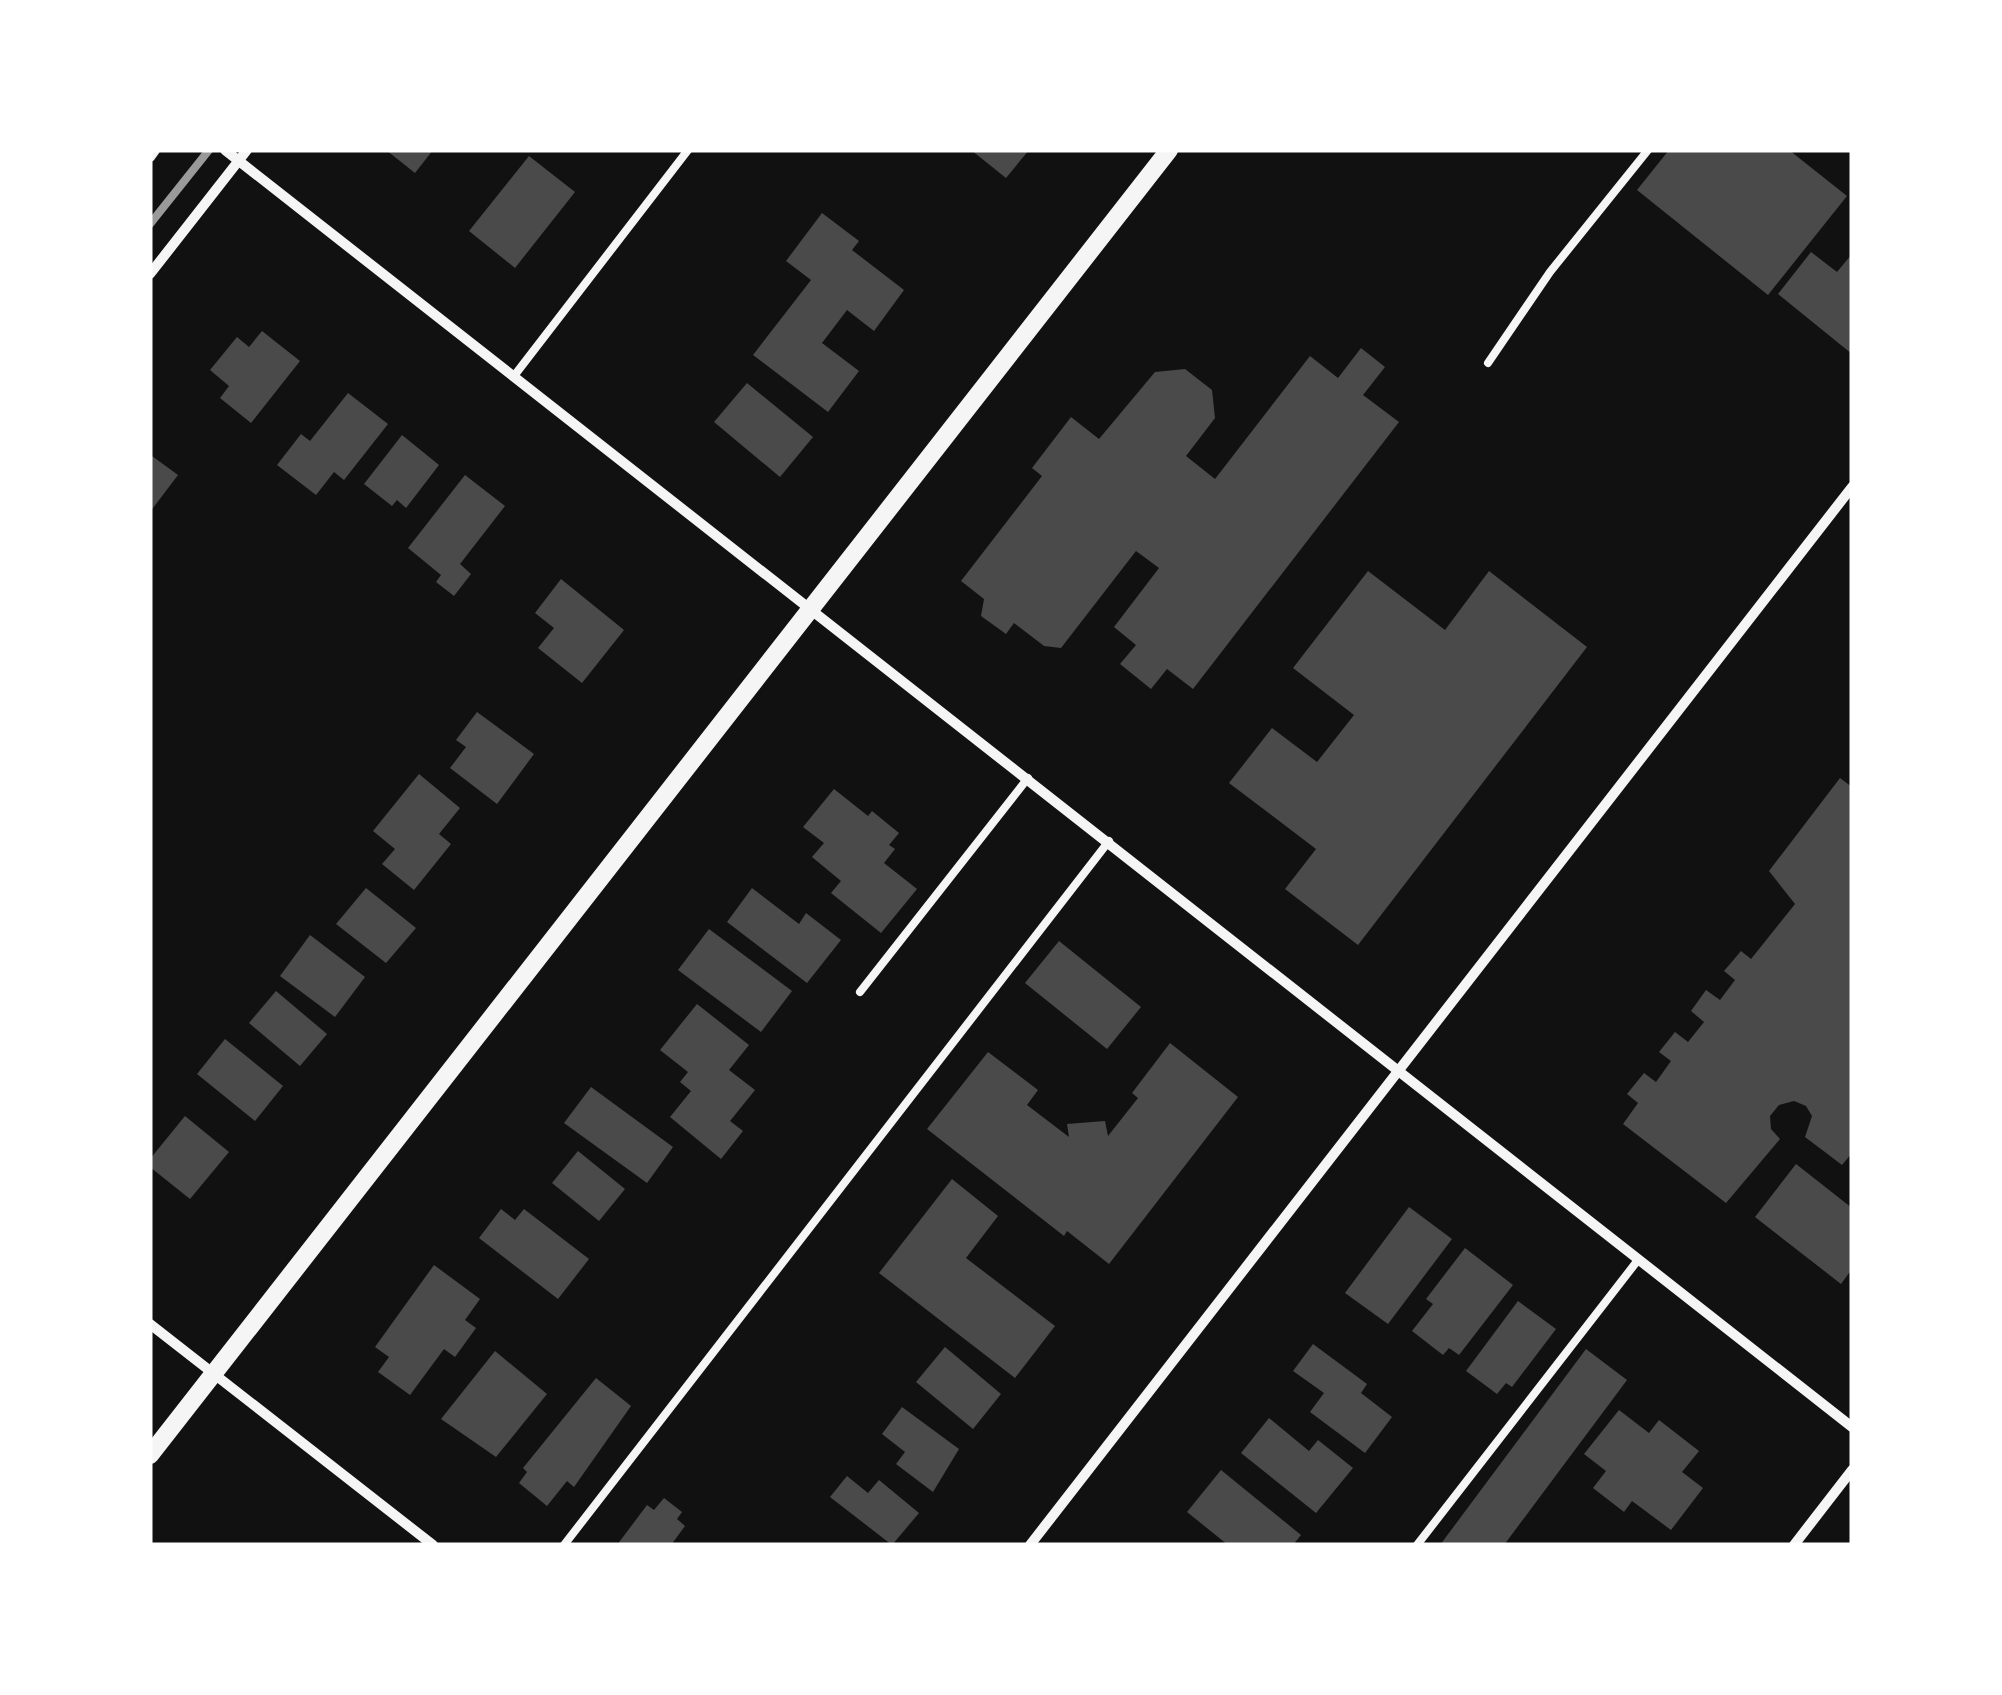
<svg xmlns="http://www.w3.org/2000/svg" width="2002" height="1695" font-family="Signika,sans-serif">
	<rect width="100%" height="100%" fill="#111"/>
	<g fill="#4a4a4a">
		<path d="M386,150H433L415,173Z"/>
		<path d="M971,150H1029L1006,178Z"/>
		<path d="M1669,150H1789L1847,196L1768,295L1637,190Z"/>
		<path d="M529,156L575,192L515,268L469,231Z"/>
		<path d="M822,213L859,241L852,250L904,290L874,331L847,310L822,343L859,371L828,412L753,355L811,280L786,261Z"/>
		<path d="M1811,252L1837,272L1852,254V354L1778,294Z"/>
		<path d="M262,331L300,361L251,423L220,398L229,386L210,370L237,337L249,347Z"/>
		<path d="M1361,348L1385,367L1363,395L1399,422L1193,689L1167,669L1151,689L1120,664L1136,645L1114,627L1159,568L1136,551L1061,648L1044,646L1014,623L1006,634L981,616L984,599L961,581L1042,476L1032,468L1071,417L1099,439L1155,372L1185,369L1212,390L1215,418L1186,456L1215,479L1310,356L1338,378Z"/>
		<path d="M747,383L813,437L780,477L714,422Z"/>
		<path d="M348,393L388,424L344,480L334,472L316,495L277,465L301,434L310,441Z"/>
		<path d="M402,435L439,465L406,508L397,500L392,506L364,484Z"/>
		<path d="M152,456L178,475L150,512V459Z"/>
		<path d="M465,475L505,506L460,564L471,574L454,596L436,582L441,575L408,548Z"/>
		<path d="M1368,571L1445,630L1489,571L1587,647L1358,945L1285,889L1316,849L1229,783L1272,728L1317,762L1354,715L1293,668Z"/>
		<path d="M561,579L624,630L582,683L538,648L554,628L535,613Z"/>
		<path d="M477,712L534,754L497,804L450,768L466,747L456,740Z"/>
		<path d="M419,774L460,808L439,834L451,844L414,890L382,864L395,849L373,831Z"/>
		<path d="M1840,778L1852,787V1153L1842,1165L1805,1137L1812,1116L1806,1106L1794,1101L1779,1105L1770,1116L1771,1129L1780,1139L1726,1203L1623,1124L1638,1103L1627,1094L1644,1073L1656,1082L1671,1061L1659,1052L1675,1032L1688,1042L1704,1022L1691,1011L1706,990L1720,1000L1735,980L1724,971L1741,951L1751,959L1795,904L1769,871Z"/>
		<path d="M834,789L868,816L872,811L899,833L889,845L895,849L884,863L917,889L881,933L831,893L841,881L812,857L824,843L803,827Z"/>
		<path d="M366,888L416,928L386,963L336,924Z"/>
		<path d="M752,888L799,924L806,913L841,940L807,983L727,922Z"/>
		<path d="M709,929L792,991L761,1032L678,970Z"/>
		<path d="M310,935L365,977L335,1017L280,976Z"/>
		<path d="M1059,941L1141,1007L1107,1049L1025,983Z"/>
		<path d="M276,991L327,1034L300,1066L249,1023Z"/>
		<path d="M697,1004L749,1045L729,1070L755,1090L730,1121L743,1131L721,1159L670,1117L691,1091L680,1082L688,1072L660,1050Z"/>
		<path d="M225,1039L283,1086L255,1121L197,1074Z"/>
		<path d="M1170,1043L1238,1097L1109,1264L1067,1231L1064,1236L927,1129L988,1052L1038,1090L1027,1105L1069,1137L1067,1124L1105,1121L1108,1136L1138,1098L1132,1093Z"/>
		<path d="M591,1087L673,1147L647,1183L564,1123Z"/>
		<path d="M185,1116L229,1152L190,1199L150,1167V1159Z"/>
		<path d="M578,1151L625,1189L599,1221L552,1183Z"/>
		<path d="M1796,1164L1852,1208V1269L1841,1284L1755,1217Z"/>
		<path d="M952,1179L998,1216L966,1258L1055,1326L1015,1378L879,1273Z"/>
		<path d="M1409,1207L1452,1239L1388,1324L1345,1293Z"/>
		<path d="M501,1209L515,1220L524,1209L589,1259L558,1299L479,1238Z"/>
		<path d="M1465,1248L1513,1285L1459,1355L1449,1348L1443,1355L1412,1331L1433,1304L1426,1299Z"/>
		<path d="M434,1265L480,1299L465,1320L476,1328L455,1357L444,1349L410,1395L378,1372L389,1357L375,1347Z"/>
		<path d="M1518,1301L1556,1329L1512,1387L1506,1383L1497,1394L1466,1371Z"/>
		<path d="M1313,1344L1367,1384L1361,1393L1392,1417L1365,1453L1310,1412L1324,1393L1293,1371Z"/>
		<path d="M945,1347L1001,1394L973,1429L916,1382Z"/>
		<path d="M1586,1349L1627,1380L1504,1545H1440Z"/>
		<path d="M495,1351L547,1394L496,1457L441,1419Z"/>
		<path d="M596,1378L631,1406L574,1487L567,1481L547,1506L519,1483L527,1472L523,1468Z"/>
		<path d="M902,1407L959,1449L933,1492L896,1464L905,1452L882,1434Z"/>
		<path d="M1619,1410L1649,1433L1659,1420L1699,1451L1682,1472L1703,1488L1671,1530L1632,1501L1624,1512L1593,1488L1606,1471L1584,1454Z"/>
		<path d="M1269,1418L1309,1451L1318,1440L1353,1468L1316,1513L1241,1453Z"/>
		<path d="M1221,1470L1301,1535L1293,1545H1228L1187,1512Z"/>
		<path d="M847,1476L868,1493L879,1480L919,1513L892,1545L830,1497Z"/>
		<path d="M664,1498L682,1512L677,1519L685,1526L671,1545H617L647,1505L654,1510Z"/>
	</g>
	<g fill="none" stroke-linecap="round" stroke-linejoin="round">
		<g stroke="#f5f5f5" stroke-width="8">
			<path d="M1488,363L1550,272L1648,150"/>
			<path d="M514,376L688,150"/>
			<path d="M860,992L1028,778"/>
			<path d="M564,1545L1109,841"/>
			<path d="M1417,1545L1638,1260"/>
		</g>
		<g stroke="#f5f5f5" stroke-width="10">
			<path d="M225,150L1852,1427"/>
			<path d="M150,157L155,150"/>
			<path d="M150,274L247,150"/>
			<path d="M150,1324L433,1545"/>
			<path d="M1030,1545L1852,487"/>
			<path d="M1794,1545L1852,1470"/>
		</g>
		<path stroke="#f5f5f5" stroke-width="18" d="M150,1455L1169,150"/>
		<path stroke="#9a9a9a" stroke-width="8" d="M150,224L209,150"/>
	</g>
	<rect width="2002" height="1695" fill="none" stroke="#ffffff" stroke-width="305"/>
</svg>
